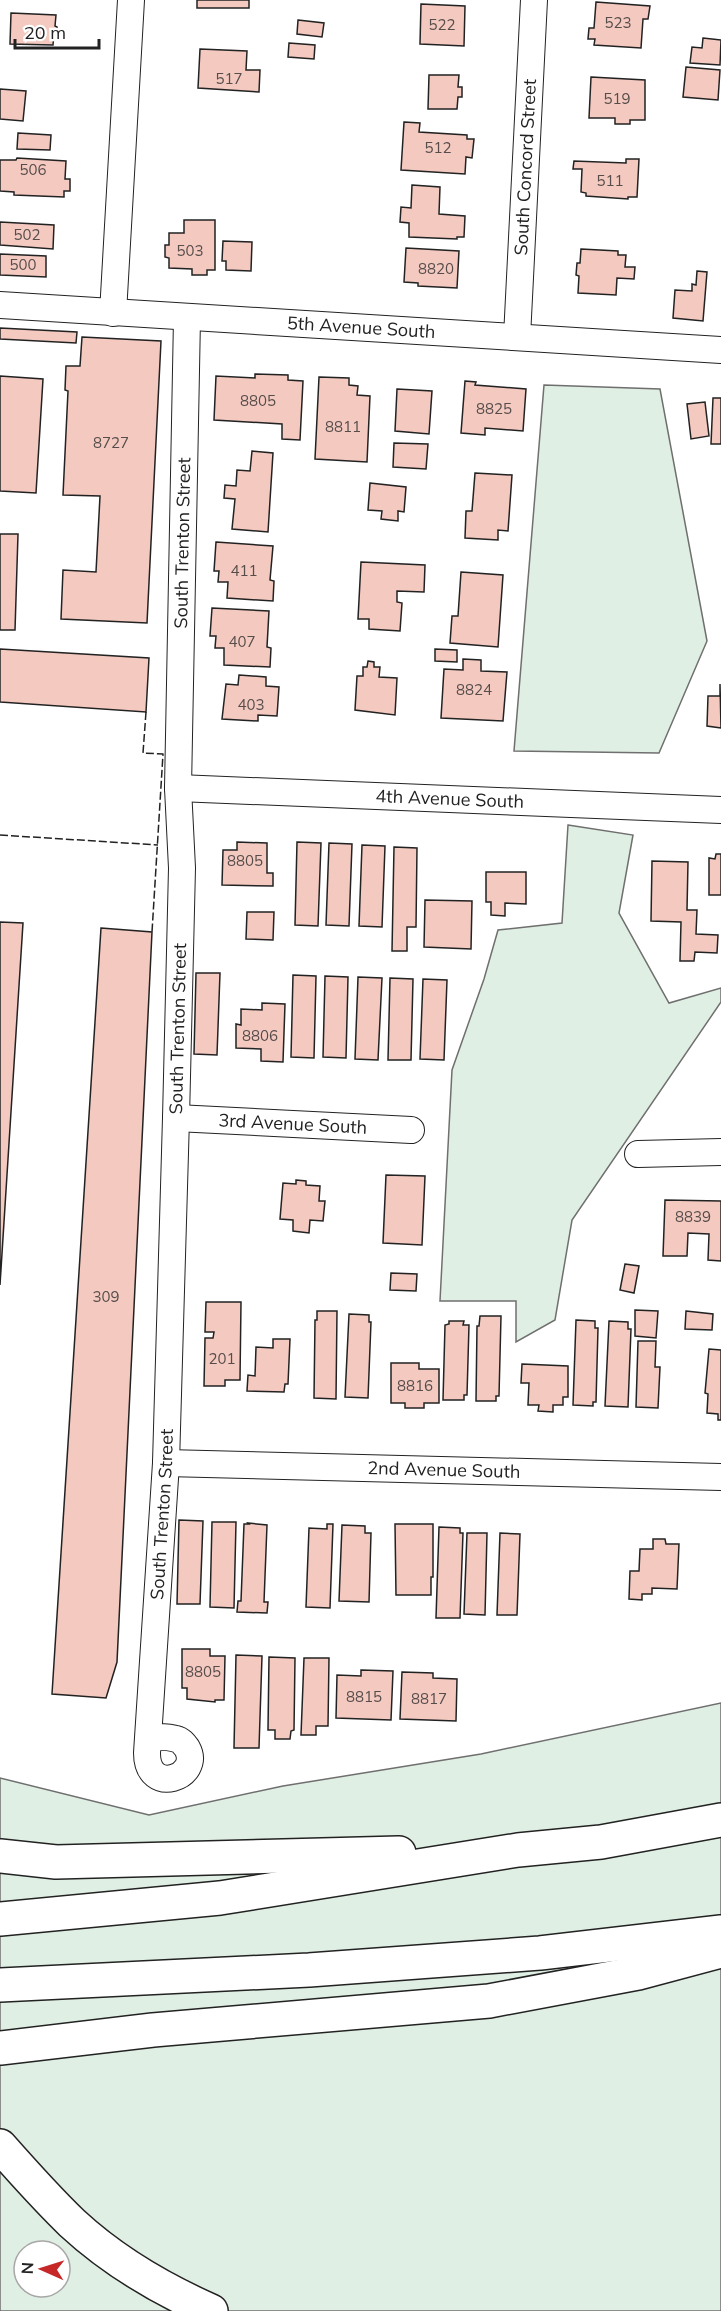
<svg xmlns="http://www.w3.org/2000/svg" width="721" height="2311" font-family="Mulish,sans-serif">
	<rect width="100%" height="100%" fill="#fff"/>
	<g fill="#e0efe3" stroke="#6f6f6f" stroke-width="1.5" fill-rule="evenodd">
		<path d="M544,385L660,389L707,641L659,753L514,751Z"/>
		<path d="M568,825L633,835L619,913L669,1003L721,988V1002L572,1220L555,1320L516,1342V1301H440L452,1070L484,979L498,930L562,923Z"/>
		<path d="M721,1703V2311H0V1778L149,1815L283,1786L481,1754ZM24,2251H60V2287H24Z"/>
	</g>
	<g fill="#f3c9c0" stroke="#222" stroke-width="1.5">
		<rect x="197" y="0" width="52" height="8"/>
		<path d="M596,2L650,6L648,19H643L641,48L594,45L595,39H588L589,28H594Z"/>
		<path d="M421,4L465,6L464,46L420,44Z"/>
		<path d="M11,13L56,15L55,26L57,27V34H54L53,45L10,44Z"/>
		<path d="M298,20L324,23L322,37L297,34Z"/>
		<path d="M703,38L721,40L720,65L690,63L692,47L702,48Z"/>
		<path d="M289,43L315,45L314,59L288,57Z"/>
		<path d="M200,49L247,51L246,70H260L259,92L198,88Z"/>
		<path d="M686,67L720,70L718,100L683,97Z"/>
		<path d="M429,75H459L458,87H462V97H458L457,109H428Z"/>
		<path d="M591,77L645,80V120H630V124H615V118H589Z"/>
		<path d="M0,89L26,91L23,121L0,119Z"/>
		<path d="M404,122L420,123L419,132L467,135V139H474L472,158L466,157L465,174L401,170Z"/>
		<path d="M18,133L51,135L50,150L17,149Z"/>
		<path d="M17,158L66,161L65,179H70V191H64V197L14,195V192L0,191V160H16Z"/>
		<path d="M626,159H639L637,197H628V199L586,196V193L581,192L582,169H573L574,161L626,163Z"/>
		<path d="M412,185L440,187L439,214L465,216L464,237H457V239L409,237V223L400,222L401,207L411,208Z"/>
		<path d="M184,220H215V270H207V275H192V269L169,268V258L165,257V245H169V233H184Z"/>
		<path d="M0,222L54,225L53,249L0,245Z"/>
		<path d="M223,241L252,242L251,271L226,270V261H222Z"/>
		<path d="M406,248L459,251L457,288L418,286V283L404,282Z"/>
		<path d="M581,249L618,251V255H626L625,267H635L634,279L617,278L616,295L578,293L579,276L576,275L577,263H580Z"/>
		<path d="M0,254L46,256V277L0,275Z"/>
		<path d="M697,271L707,272L703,321L673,318L675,290L692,291V284L696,285Z"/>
		<path d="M0,328L77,332L76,343L0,339Z"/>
		<path d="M82,337L161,341L147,623L61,619L63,570L96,572L100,496L63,495L68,391L65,390L66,366H80Z"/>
		<path d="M255,374L288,375V380L303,381L300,440L282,439V424L214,420L216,376L255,378Z"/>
		<path d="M0,376L43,379L36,493L0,491Z"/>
		<path d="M319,377L349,378V385L358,386L357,395L370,396L367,462L315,459Z"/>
		<path d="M465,381L476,382L475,385L526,389L523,431L485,428V435L461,433Z"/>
		<path d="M397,389L432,391L429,434L395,431Z"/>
		<path d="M713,398H721V444H711Z"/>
		<path d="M705,402L709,436L691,439L687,404Z"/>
		<path d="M394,443L428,444L426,469L393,467Z"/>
		<path d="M252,451L273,453L268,532L232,529L235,499L224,498L225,485L236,486L237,470L250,471Z"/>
		<path d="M475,473L512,475L508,531L498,530V540L465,538L466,511H472Z"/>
		<path d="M370,483L406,487L404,512L398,511V521L381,519L382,511L368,510Z"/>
		<path d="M0,534H18L15,630H0Z"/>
		<path d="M216,542L273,546L270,580L274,581L273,601L227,598L228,582H218L219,571H214Z"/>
		<path d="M361,562L425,565L424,592L397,591V602L402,603L400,631L369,629V619H358Z"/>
		<path d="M461,572L503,575L498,647L450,643L452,616H458Z"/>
		<path d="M212,608L269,611L267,647L271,648L270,667L224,665V648H215L216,636H210Z"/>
		<path d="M0,649L149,658L146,712L0,702Z"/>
		<path d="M435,649L457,650V662L435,661Z"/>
		<path d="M463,659L481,660V671L507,672L503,721L441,718L444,669L463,670Z"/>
		<path d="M368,661L374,662V667H380L379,677L397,678L395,715L355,710L357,676H363V667H367Z"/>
		<path d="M239,675L266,677V686L279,687L277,716L258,715V721L222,719L226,684L238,685Z"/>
		<path d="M720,684L721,728L707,726L708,696H720Z"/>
		<path d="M237,842L267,843V873H273V886L222,885L223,850H237Z"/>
		<path d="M297,842L321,843L318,926L295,925Z"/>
		<path d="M329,843L352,844L349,926L326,925Z"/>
		<path d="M362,845L385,846L382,927L359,926Z"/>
		<path d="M394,847L417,848L416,927H407V951H392Z"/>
		<path d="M716,854H721V895H709V858L715,859Z"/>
		<path d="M652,861L688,862L687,910H697L696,934L718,935L717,953L695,952L694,961H680L681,922L651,921Z"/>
		<path d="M486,872H526V904L505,903V916L491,915V902H486Z"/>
		<path d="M425,900L472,901L471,949L424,947Z"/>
		<path d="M247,912H274L273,940L246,939Z"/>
		<path d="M0,922L23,923L0,1285Z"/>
		<path d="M101,928L152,932L117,1662L106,1698L52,1694Z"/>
		<path d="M196,973H220L217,1055L194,1054Z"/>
		<path d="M293,975L316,976L314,1058L291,1057Z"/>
		<path d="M325,976L348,977L346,1058L323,1057Z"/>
		<path d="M358,977L382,978L378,1060L355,1059Z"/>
		<path d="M390,978L413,979L411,1060H388Z"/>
		<path d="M423,979L447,980L444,1060L420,1059Z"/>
		<path d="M262,1003L285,1004L283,1062L261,1061V1049L236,1048V1024L241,1025V1009L262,1010Z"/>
		<path d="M386,1175L425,1176L422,1245L383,1243Z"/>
		<path d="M296,1180L306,1181V1185L320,1186L319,1201H325L323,1221L310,1220L309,1233L293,1231V1220L280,1219L283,1183L296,1184Z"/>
		<path d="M665,1200L721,1201V1261L708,1260L709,1234L688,1233L687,1256H663Z"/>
		<path d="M625,1264L639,1266L634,1293L620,1290Z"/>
		<path d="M391,1273L417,1274L416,1291L390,1290Z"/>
		<path d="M206,1302H241L240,1380H225V1386H204L205,1338H213L214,1332H205Z"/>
		<path d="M635,1310L658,1311L656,1338L635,1336Z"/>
		<path d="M317,1311H337L336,1399L314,1398L315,1320H317Z"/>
		<path d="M686,1311L713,1314L712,1330L685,1329Z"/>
		<path d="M349,1314L369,1315V1322H371L368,1398L345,1397Z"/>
		<path d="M480,1316H501L499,1396H496V1401H476L477,1326H479Z"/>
		<path d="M576,1320L595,1321V1328H598L596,1402H593V1406L573,1405Z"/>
		<path d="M449,1321H464L463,1325H469L467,1395H464V1400H443L445,1325L449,1324Z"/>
		<path d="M609,1321L628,1322V1329H631L628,1407L605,1406Z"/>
		<path d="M273,1339H290L288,1384H285L284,1392L247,1391L248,1375L255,1376L256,1347L273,1348Z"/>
		<path d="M638,1341H656L655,1367H660L658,1408L636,1407Z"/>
		<path d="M709,1349L721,1350V1420H718V1414L707,1413L708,1394L705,1393Z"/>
		<path d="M391,1363H419V1369H439V1403H424V1408H405V1403H391Z"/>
		<path d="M522,1364L568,1366V1397H563V1405H553V1412L538,1411L539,1405H528L529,1383H521Z"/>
		<path d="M179,1520L203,1521L200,1604H177Z"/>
		<path d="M212,1522H236L234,1608L210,1607Z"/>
		<path d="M248,1523L267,1525L264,1602H268L267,1613L237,1612L238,1601H241L244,1524H249Z"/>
		<path d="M327,1524H333L330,1608L306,1607L309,1528L327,1529Z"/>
		<path d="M395,1524H433V1577H431V1595H396Z"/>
		<path d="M342,1525L365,1526V1533H371L369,1602L339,1601Z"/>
		<path d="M439,1527L460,1528V1533H463L460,1618H436Z"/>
		<path d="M467,1533H487L485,1615L464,1614Z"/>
		<path d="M500,1533L520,1534L517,1615H497Z"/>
		<path d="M653,1539H665L666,1544H679L677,1589L652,1588V1594H642V1600L629,1599L630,1571H639L640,1549H653Z"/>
		<path d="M182,1649H210V1656H225L224,1700H215V1702L187,1699V1688H182Z"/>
		<path d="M236,1655L262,1656L259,1748H234Z"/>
		<path d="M269,1657L295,1658L294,1730L291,1731L290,1739H275V1730H268Z"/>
		<path d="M304,1658H329L328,1726H316V1735H301Z"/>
		<path d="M361,1670L393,1671L391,1720L336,1718L337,1675L361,1676Z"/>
		<path d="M402,1672L433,1673V1678L457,1679L456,1721L400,1719Z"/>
	</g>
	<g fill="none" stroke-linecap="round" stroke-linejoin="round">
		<g stroke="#222" stroke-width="28">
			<g id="minor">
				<path id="s1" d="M0,305L721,350"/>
				<path d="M113,313L131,0"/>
				<path id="s2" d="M517,337L534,0"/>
				<path id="s3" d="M178,788L721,810"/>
				<path id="s4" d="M176,1118L411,1130"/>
				<path d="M638,1154L721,1152"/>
				<path id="s5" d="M166,1463L721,1477"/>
				<path id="s6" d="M148,1737C157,1737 168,1736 176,1739C181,1740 184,1744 187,1748C203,1777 147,1797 147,1753L166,1463L176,1118L182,868L178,788L187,318"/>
			</g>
		</g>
		<g stroke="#222" stroke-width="36">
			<g id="motorway">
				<path d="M0,1856L56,1862L399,1853"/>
				<path d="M0,1919L220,1898L518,1850L601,1842L721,1820"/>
				<path d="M0,1985L309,1970L540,1953L721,1932"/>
				<path d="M0,2048L153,2030L489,2001L638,1973L721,1951"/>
				<path d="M0,2146C23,2172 47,2199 72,2223C112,2260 161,2289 211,2311"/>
			</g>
		</g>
		<use href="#minor" stroke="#fff" stroke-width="26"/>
		<use href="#motorway" stroke="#fff" stroke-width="33"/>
		<g stroke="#222" stroke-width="1.5" stroke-dasharray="8 3" stroke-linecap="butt">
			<path d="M146,712L143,753L163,754L152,932"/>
			<path d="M0,835L158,845"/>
		</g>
	</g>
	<g text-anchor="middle" stroke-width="4.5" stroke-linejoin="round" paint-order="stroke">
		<g font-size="15" fill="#564c4a">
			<text x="618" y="28">523</text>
			<text x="442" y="30">522</text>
			<text x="229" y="84">517</text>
			<text x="617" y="104">519</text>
			<text x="438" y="153">512</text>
			<text x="33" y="175">506</text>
			<text x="610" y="186">511</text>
			<text x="27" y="240">502</text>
			<text x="190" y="256">503</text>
			<text x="23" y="270">500</text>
			<text x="436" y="274">8820</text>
			<text x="258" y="406">8805</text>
			<text x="494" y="414">8825</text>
			<text x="343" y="432">8811</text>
			<text x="111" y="448">8727</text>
			<text x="244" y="576">411</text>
			<text x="242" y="647">407</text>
			<text x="474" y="695">8824</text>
			<text x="251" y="710">403</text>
			<text x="245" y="866">8805</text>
			<text x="260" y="1041">8806</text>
			<text x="693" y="1222">8839</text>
			<text x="106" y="1302">309</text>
			<text x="222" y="1364">201</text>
			<text x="415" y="1391">8816</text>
			<text x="203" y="1677">8805</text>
			<text x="364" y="1702">8815</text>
			<text x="429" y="1704">8817</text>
		</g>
		<g font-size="18" fill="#222" stroke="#fff">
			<text dy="6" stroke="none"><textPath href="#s2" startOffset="170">South Concord Street</textPath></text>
			<text dy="6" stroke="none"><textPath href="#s1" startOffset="362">5th Avenue South</textPath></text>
			<text dy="6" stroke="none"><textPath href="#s6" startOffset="1335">South Trenton Street</textPath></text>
			<text dy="6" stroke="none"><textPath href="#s3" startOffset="272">4th Avenue South</textPath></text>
			<text dy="6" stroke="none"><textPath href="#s6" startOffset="849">South Trenton Street</textPath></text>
			<text dy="6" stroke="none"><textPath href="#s4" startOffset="117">3rd Avenue South</textPath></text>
			<text dy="6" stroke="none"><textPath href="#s5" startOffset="278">2nd Avenue South</textPath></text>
			<text dy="6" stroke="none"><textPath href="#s6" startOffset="363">South Trenton Street</textPath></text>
		</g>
	</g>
	<g transform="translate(42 2269) rotate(273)"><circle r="28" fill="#ffffff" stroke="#a7a7a7" stroke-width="1.5"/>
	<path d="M0-4.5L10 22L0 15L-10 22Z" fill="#c62828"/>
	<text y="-9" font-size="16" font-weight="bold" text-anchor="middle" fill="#222222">N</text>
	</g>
	<path d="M15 39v9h84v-9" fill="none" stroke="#222222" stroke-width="3"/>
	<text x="24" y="39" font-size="18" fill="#222222" stroke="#ffffff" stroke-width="4.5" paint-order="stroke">20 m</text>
</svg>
